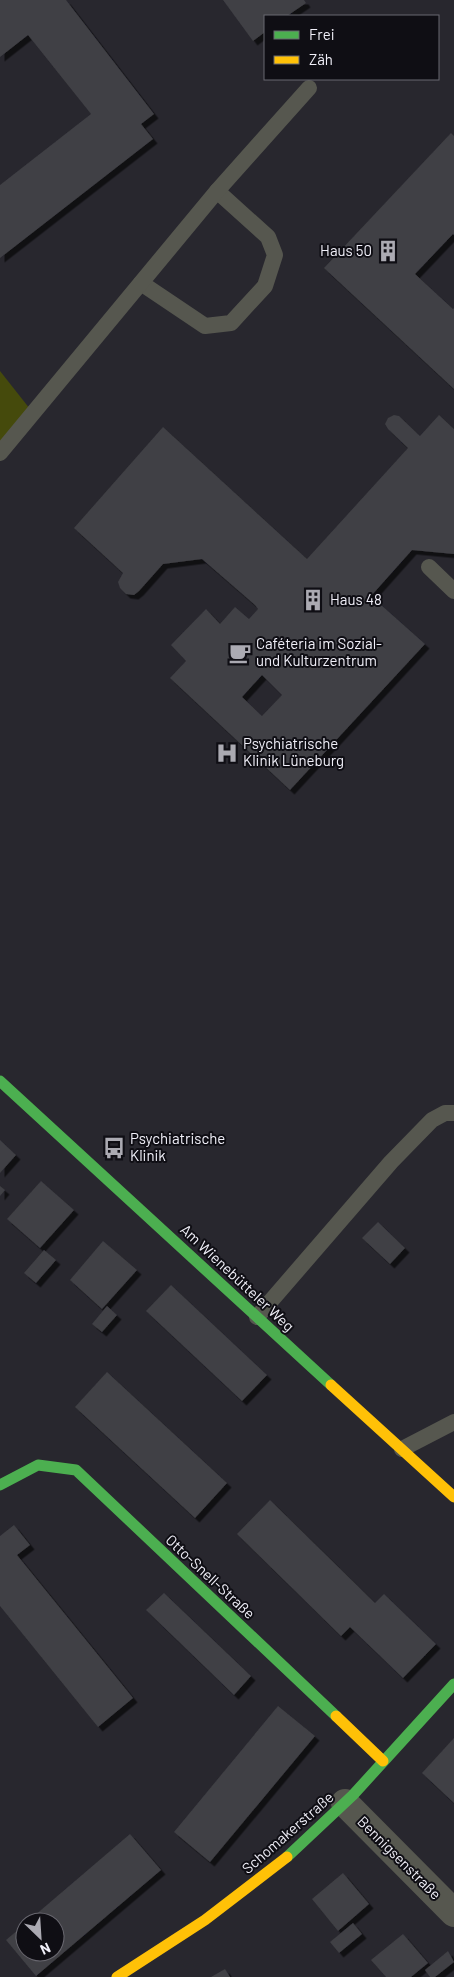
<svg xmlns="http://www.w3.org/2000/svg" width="454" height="1977" font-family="Barlow,sans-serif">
	<defs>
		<filter id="shadow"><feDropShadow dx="4.5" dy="4.5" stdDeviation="0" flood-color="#0009"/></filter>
	</defs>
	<rect width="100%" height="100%" fill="#28272e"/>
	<path fill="#454a0c" d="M0,371L30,409L0,446Z"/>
	<g fill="#3f3f44" fill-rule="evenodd" filter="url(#shadow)">
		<path d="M0,0H66L154,114L141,124L153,139L0,258V185L91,114L28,35L0,57Z"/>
		<path d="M223,0H304L306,3L287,16H265V32L253,41Z"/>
		<path d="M451,133L454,136V235L453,234L415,274L453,309L454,308V389L324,268Z"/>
		<path d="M394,415L399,416L420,436L439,415L454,429V554L412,550L371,596L425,644L290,790L170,678L186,661L171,645L206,609L220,624L235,607L249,619L258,609L255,605L202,559L163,564L139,591L134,595L126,594L120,588L118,582L123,573L74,528L163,427L307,559L408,448L388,429L385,424L388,418ZM262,675L282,695L262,716L242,697Z"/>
		<path d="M0,1140L16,1155L0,1173Z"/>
		<path d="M41,1181L74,1210L40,1248L7,1219Z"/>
		<path d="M0,1186L5,1190L0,1196Z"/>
		<path d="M378,1222L405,1248L390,1264L362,1238Z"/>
		<path d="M103,1241L137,1270L102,1309L70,1280Z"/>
		<path d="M44,1250L56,1260L36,1283L24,1273Z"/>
		<path d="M171,1285L267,1375L242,1401L146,1311Z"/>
		<path d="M107,1306L117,1315L102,1332L92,1324Z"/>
		<path d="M107,1372L227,1483L195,1518L75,1407Z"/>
		<path d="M270,1500L375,1603L384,1594L436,1644L403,1678L350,1627L341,1636L237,1534Z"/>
		<path d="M14,1525L30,1545L17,1555L133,1698L98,1727L0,1606V1536Z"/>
		<path d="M164,1593L251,1676L234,1695L146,1610Z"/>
		<path d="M278,1706L315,1736L210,1862L174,1832Z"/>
		<path d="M454,1738V1803L422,1773Z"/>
		<path d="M130,1834L161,1870L36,1976L6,1940L25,1924V1952H55V1922H27Z"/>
		<path d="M343,1873L369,1904L338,1931L312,1899Z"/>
		<path d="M353,1923L362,1934L339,1953L330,1942Z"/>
		<path d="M403,1934L428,1963L411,1977H386L371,1960Z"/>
		<path d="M448,1951L454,1962L435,1977H430L425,1970Z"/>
		<path d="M225,1969L230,1977H211Z"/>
	</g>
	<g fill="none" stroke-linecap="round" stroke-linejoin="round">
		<g stroke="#56574f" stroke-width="16">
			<path d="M141,283L205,326L231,323L265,286L275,255L268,237L217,191"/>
			<path d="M0,453L217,191L309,88"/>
			<path d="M429,567L454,591"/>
			<path d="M257,1317L391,1162L432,1120L445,1113H454"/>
			<path d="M402,1449L454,1422"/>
		</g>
		<path stroke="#56574f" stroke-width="28" d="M345,1803L454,1913"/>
		<g stroke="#4caf50" stroke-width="11">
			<path d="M0,1081L331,1385"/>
			<path d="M0,1485L38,1465L76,1470L336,1716"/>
			<path d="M287,1857L353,1795L454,1684"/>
		</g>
		<g stroke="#ffc107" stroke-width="11">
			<path d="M331,1385L454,1497"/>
			<path d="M336,1716L383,1761"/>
			<path d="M117,1977L205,1920L287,1857"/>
		</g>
	</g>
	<defs>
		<g id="building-bare" transform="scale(1.725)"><path d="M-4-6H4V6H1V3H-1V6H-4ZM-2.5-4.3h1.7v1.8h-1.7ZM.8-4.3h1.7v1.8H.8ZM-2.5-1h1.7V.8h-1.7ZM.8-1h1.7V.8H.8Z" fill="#abaab2" stroke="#0f0e14" stroke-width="2.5" paint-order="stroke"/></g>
		<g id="cafe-bare" transform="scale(1.725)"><path d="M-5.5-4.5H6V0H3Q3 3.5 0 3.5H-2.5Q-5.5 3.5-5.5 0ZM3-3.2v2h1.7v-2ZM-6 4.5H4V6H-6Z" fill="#abaab2" stroke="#0f0e14" stroke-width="2.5" paint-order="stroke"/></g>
		<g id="hospital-bare" transform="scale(1.725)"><path d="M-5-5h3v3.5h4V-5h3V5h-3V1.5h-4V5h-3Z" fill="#abaab2" stroke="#0f0e14" stroke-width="2.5" paint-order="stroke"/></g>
		<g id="bus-bare" transform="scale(1.725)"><path d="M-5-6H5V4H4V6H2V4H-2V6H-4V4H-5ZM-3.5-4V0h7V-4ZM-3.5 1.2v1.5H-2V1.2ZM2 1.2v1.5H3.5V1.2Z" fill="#abaab2" stroke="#0f0e14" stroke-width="2.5" paint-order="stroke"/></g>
	</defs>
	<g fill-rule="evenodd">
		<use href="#building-bare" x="388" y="251"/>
		<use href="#building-bare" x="313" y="600"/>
		<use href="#cafe-bare" x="240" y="653"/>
		<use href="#hospital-bare" x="227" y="753"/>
		<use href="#bus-bare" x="114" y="1148"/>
	</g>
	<g text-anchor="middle" stroke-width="4" stroke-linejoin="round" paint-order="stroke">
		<g font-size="15" fill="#f1f0f9" stroke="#0f0e14" text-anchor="start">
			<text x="372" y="256" text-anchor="end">Haus 50</text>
			<text x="330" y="605">Haus 48</text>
			<text x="256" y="649">Caféteria im Sozial-<tspan x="256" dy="17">und Kulturzentrum</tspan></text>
			<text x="243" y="749">Psychiatrische<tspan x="243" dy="17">Klinik Lüneburg</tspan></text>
			<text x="130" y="1144">Psychiatrische<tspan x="130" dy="17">Klinik</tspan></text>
		</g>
		<g font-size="15" fill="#f1f0f9" stroke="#0f0e14">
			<text transform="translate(237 1278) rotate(43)" y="5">Am Wienebütteler Weg</text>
			<text transform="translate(210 1577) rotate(43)" y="5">Otto-Snell-Straße</text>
			<text transform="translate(288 1833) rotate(-41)" y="5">Schomakerstraße</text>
			<text transform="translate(399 1858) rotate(45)" y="5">Bennigsenstraße</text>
		</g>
	</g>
	<rect x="264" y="15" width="175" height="65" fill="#0f0e14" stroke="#696870"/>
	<rect x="274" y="31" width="25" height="8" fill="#4caf50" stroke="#696870"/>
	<text x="309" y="40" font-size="15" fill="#f1f0f9">Frei</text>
	<rect x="274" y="56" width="25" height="8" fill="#ffc107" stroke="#696870"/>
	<text x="309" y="65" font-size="15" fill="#f1f0f9">Zäh</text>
	<g transform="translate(40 1937) rotate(155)"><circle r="24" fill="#0f0e14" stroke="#696870"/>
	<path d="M0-4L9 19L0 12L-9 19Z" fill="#abaab2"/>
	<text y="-8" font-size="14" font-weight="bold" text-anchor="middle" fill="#f1f0f9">N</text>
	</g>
</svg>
